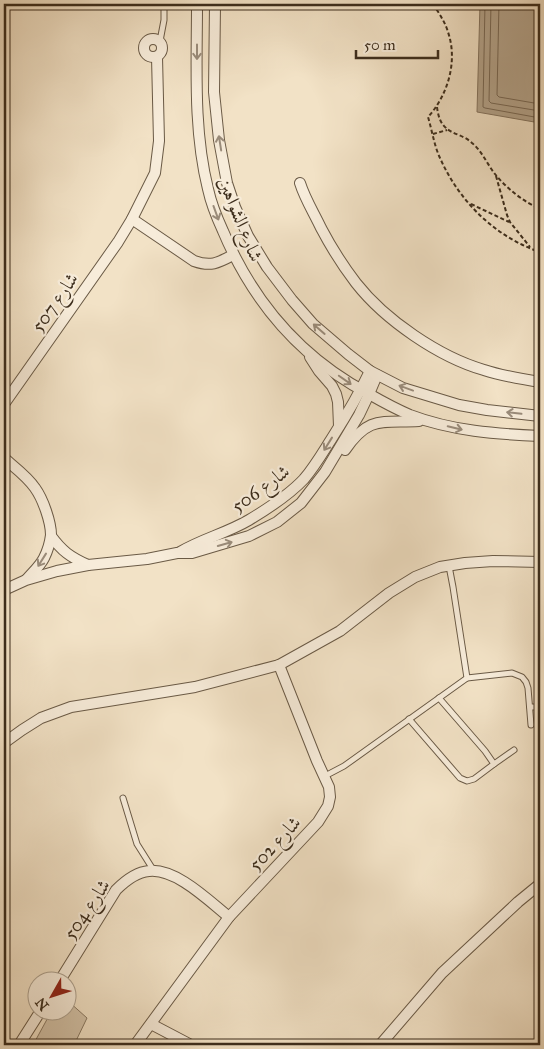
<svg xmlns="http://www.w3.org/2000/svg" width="544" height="1049" font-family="'IM FELL Great Primer',Amiri,serif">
	<rect width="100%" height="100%" fill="#f2e2c6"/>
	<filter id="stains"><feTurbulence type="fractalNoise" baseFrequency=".004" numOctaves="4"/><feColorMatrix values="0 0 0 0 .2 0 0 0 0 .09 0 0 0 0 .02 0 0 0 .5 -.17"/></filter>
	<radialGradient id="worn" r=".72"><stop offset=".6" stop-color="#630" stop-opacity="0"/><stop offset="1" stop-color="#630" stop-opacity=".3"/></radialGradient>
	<path fill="#d3c3a9" stroke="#887862" d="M68,1001L87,1018L74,1045H33L51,1012H68Z"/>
	<path fill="#b4a48c" stroke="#84745f" d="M480,4H540V123L477,112Z"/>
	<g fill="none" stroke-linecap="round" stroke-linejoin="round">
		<g stroke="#786854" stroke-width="1">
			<path d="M485,4L483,107L485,108L540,118"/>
			<path d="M491,4L489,101L491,103L540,111"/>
			<path d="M499,4L497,95L499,97L540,104"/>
		</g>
		<g stroke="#6a5a46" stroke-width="7">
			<g id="lane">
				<path d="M160,41L164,20V4"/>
				<path d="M467,678L512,673L522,677L526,682L528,688L531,725"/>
				<path d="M530,707H540"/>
				<path d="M409,719L460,778L467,781L474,779L494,764L485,751L439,698"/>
				<path d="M494,764L514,750"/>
				<path d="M325,776L344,766L467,678L453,587L449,566"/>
				<path d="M123,798L137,844L154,871"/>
			</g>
		</g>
		<g stroke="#6a5a46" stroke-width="12">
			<g id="street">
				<path d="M197,4C197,65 193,129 208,189C211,203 217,218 223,231C253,302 301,358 369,394C383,402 396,409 410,415C452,431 496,434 540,436"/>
				<path d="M215,4L214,92L219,140L227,183L235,207L248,236L267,267L292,300L313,324L348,354L370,371L403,388L459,405L487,410L540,416"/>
				<circle cx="153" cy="48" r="9"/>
				<path d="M300,183C305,199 314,213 321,228C331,247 343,266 356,283C385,320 439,357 484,370C502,376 521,379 540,382"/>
				<path d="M132,219L194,261C211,267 218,263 233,255"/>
				<path d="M310,357L319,371L332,386L336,394L338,402L339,426"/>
				<path d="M4,404L118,242L132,219L155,173L159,141L157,57"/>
				<path d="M345,450C369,415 382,423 419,421"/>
				<path d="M4,458C14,467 27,476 35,488C43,499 51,522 51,535C50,543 47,552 44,558C40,566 33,572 27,579"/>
				<path d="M51,536C62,551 70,557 88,565"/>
				<path d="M180,552C202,539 227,533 249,520C269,508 289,495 304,479C315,466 323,452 332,438C346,416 359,394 370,371"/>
				<path d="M4,590L26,580L57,571L88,565L147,559L177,553H192L249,536L277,522L301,503L325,472L359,415L369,394L377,375"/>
				<path d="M4,743L22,730L41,718L71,707L195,687L279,665L340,631L389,593L415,577L440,567L465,563L493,561L540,562"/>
				<path d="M59,982L116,890C124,882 137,872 149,871C176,868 209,901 229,917"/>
				<path d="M151,1024L191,1045"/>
				<path d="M19,1045L40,1012"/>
				<path d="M135,1045L229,917L318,822L328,806L330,797L329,787L317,761L279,665"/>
				<path d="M380,1045L442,973L518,902L540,884"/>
			</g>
		</g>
		<g stroke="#3c2d1c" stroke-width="2" stroke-dasharray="4 2.5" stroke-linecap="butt">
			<path d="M433,4C439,13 445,22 448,32C458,61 448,95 428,117C432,130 434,145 440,158C459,201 495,237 540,252"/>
			<path d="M4,91L6,111L4,139"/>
			<path d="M437,107C438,115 440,123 446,128C452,134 464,135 472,143C482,151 487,164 495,174C506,188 524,202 540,209"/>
			<path d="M433,134L447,130"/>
			<path d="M496,176L507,215L510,222L530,247"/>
			<path d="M471,204L509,222"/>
			<path d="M536,1045L540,1041"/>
		</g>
		<use href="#lane" stroke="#f7ecda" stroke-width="5"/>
		<use href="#street" stroke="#f7ecda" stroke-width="10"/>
	</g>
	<defs><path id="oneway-shaft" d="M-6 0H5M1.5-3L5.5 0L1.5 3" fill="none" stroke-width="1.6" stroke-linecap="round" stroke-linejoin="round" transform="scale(1.25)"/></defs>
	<g stroke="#9a8c7b">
		<use href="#oneway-shaft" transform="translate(197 52) rotate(90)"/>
		<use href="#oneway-shaft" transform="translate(220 143) rotate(-99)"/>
		<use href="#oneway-shaft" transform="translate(216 213) rotate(70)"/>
		<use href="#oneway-shaft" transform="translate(319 329) rotate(-139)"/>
		<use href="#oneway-shaft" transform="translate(345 380) rotate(35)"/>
		<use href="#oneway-shaft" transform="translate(406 388) rotate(-160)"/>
		<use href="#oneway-shaft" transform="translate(514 413) rotate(-174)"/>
		<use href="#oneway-shaft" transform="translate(455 428) rotate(13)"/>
		<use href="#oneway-shaft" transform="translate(328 444) rotate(122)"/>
		<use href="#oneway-shaft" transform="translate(225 544) rotate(-16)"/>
		<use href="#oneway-shaft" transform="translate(42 560) rotate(122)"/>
	</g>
	<g text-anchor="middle" stroke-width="4.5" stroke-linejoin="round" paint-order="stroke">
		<g font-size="19" fill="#3c2d1c" stroke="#f7ecda">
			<text transform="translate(241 219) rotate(68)" y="7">شارع الشواهين</text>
			<text transform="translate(54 302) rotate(-55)" y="7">شارع 507</text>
			<text transform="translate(260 488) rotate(-36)" y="7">شارع 506</text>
			<text transform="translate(274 843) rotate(-47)" y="7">شارع 502</text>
			<text transform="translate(86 909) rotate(-56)" y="7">شارع 504</text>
		</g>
	</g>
	<rect width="544" height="1049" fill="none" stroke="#f2e2c6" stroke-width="20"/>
	<rect x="5" y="5" width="534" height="1039" fill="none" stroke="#3c2d1c" stroke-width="2.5"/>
	<rect x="10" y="10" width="524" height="1029" fill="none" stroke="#3c2d1c"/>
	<g transform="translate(52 996) rotate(231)"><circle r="24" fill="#f7ecda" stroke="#aca08e"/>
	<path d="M0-4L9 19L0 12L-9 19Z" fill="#8f2418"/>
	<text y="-8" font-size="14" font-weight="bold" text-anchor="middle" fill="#3c2d1c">N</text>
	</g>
	<path d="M356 50v8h82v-8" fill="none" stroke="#3c2d1c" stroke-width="2.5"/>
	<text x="364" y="50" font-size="15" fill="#3c2d1c" stroke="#f7ecda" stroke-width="4" paint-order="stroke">50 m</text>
	<rect width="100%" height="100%" filter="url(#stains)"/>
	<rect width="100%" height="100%" fill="url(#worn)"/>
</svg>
